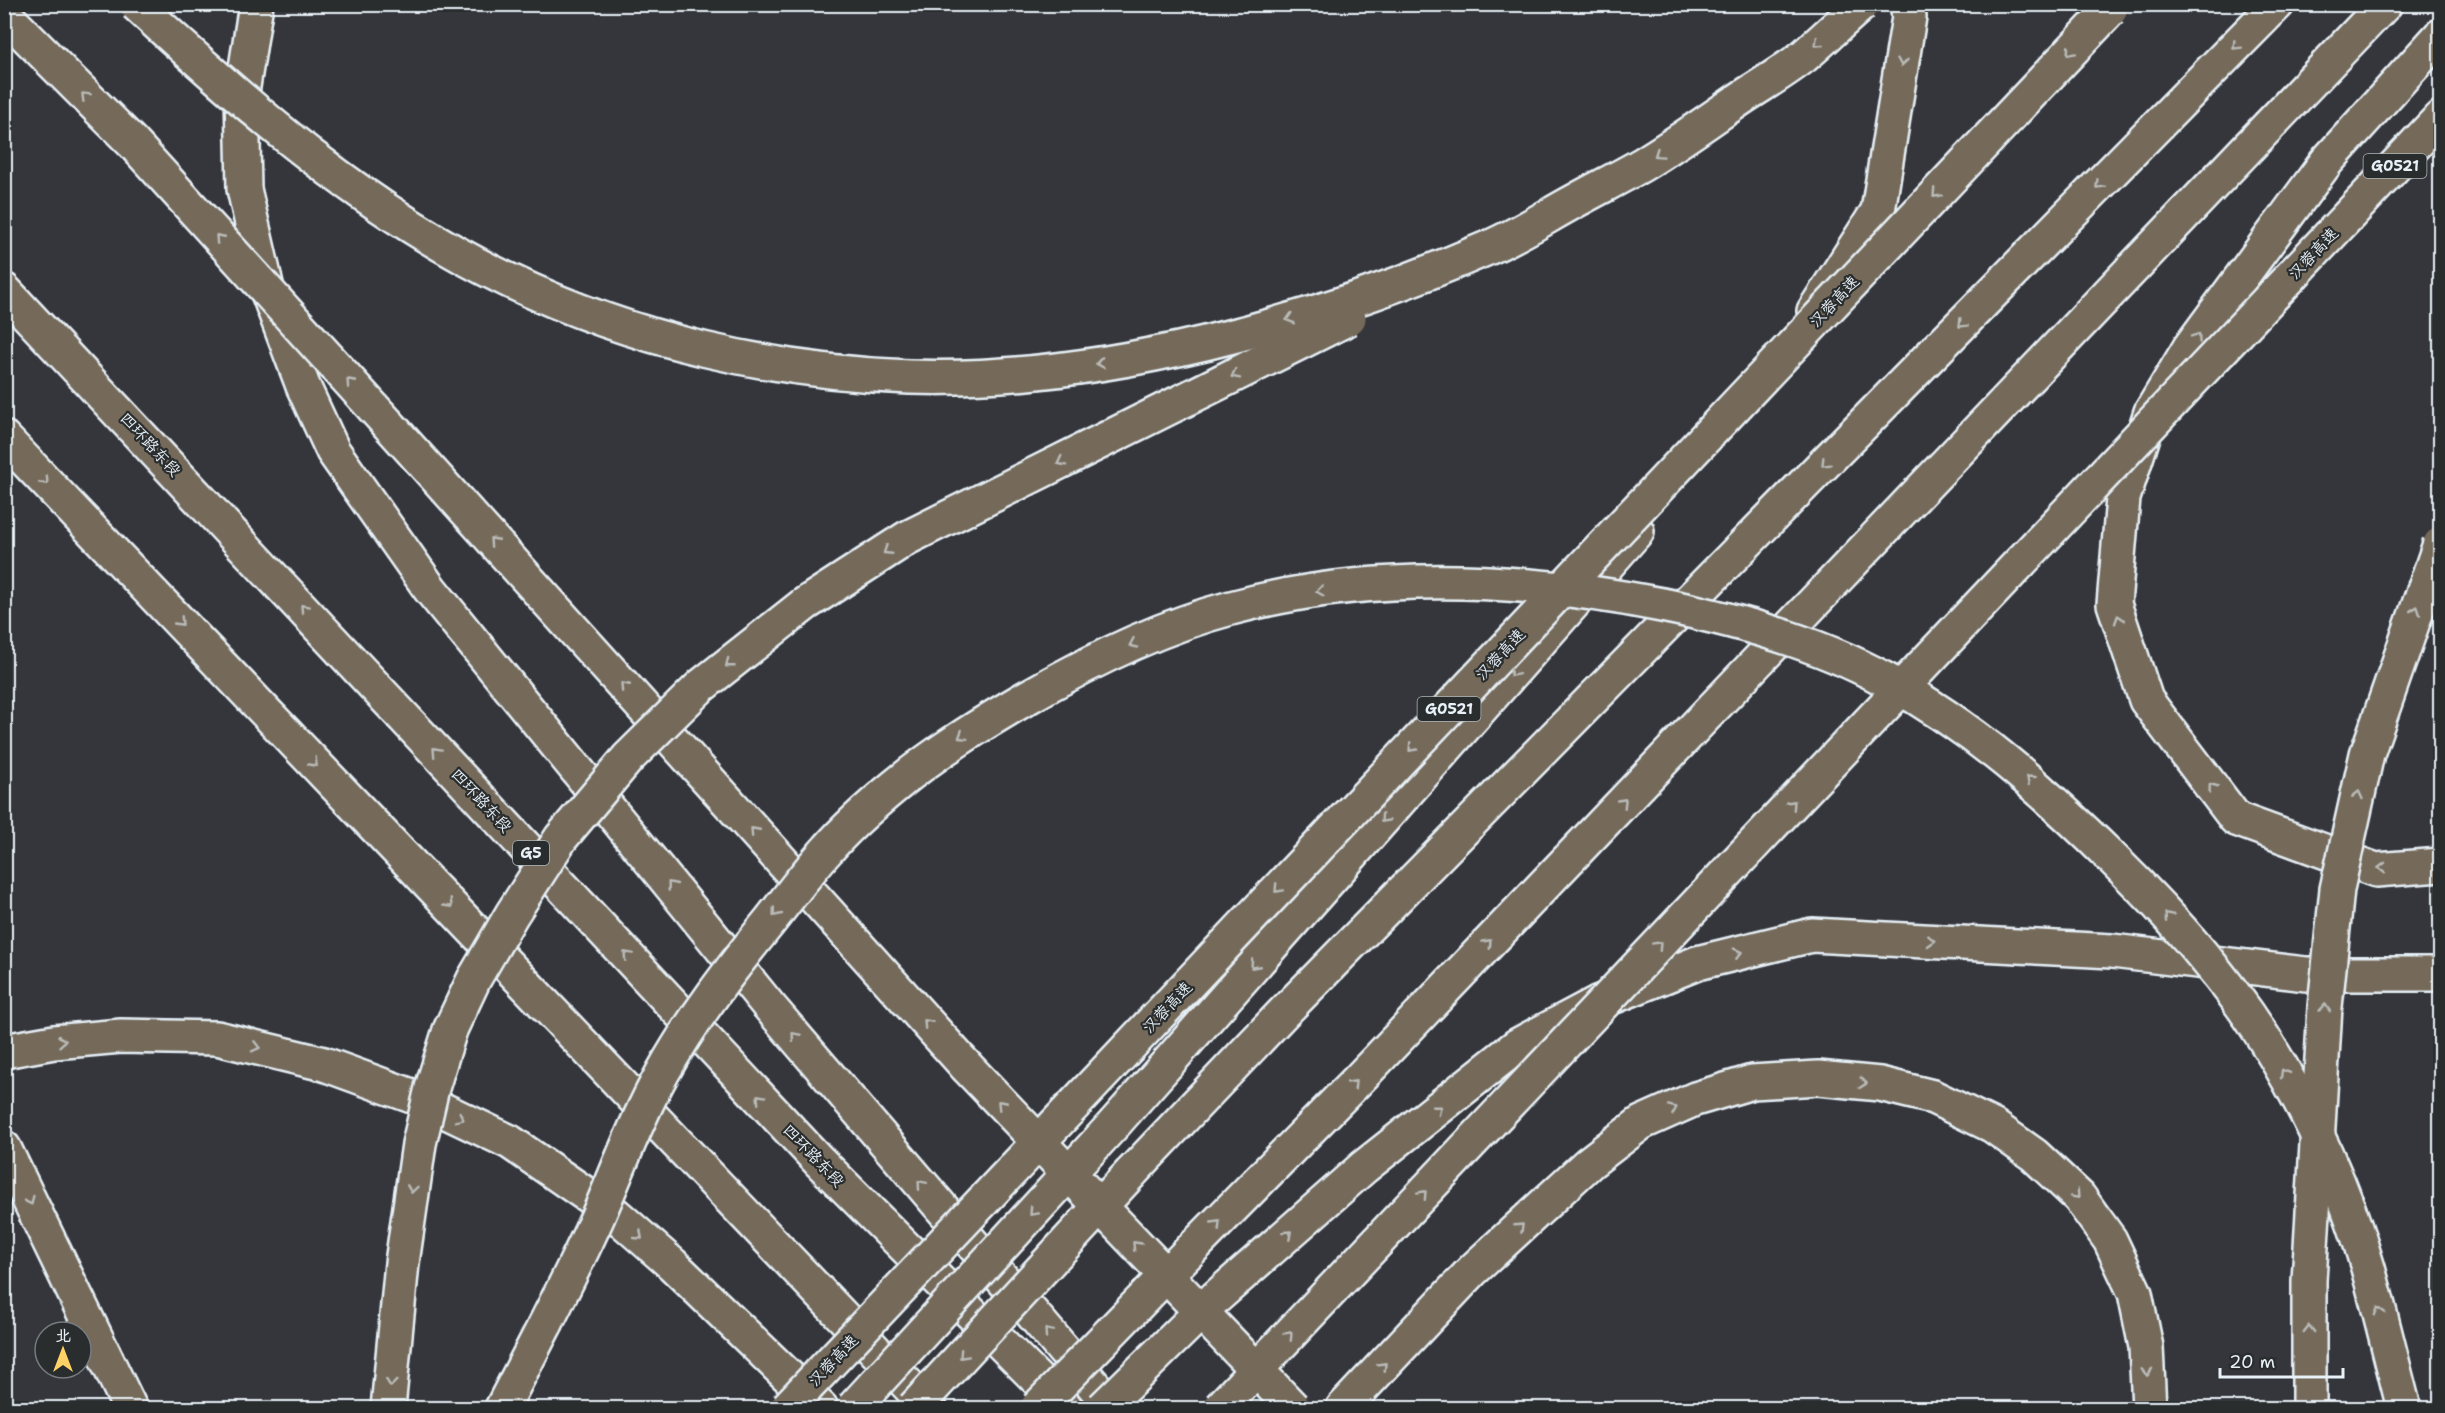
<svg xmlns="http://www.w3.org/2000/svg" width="2445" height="1413" font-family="'Shantell Sans','LXGW WenKai TC',sans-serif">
	<rect width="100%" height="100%" fill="#35363b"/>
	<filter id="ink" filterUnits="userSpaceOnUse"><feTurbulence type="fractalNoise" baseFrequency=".0167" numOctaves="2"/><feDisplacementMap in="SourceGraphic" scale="12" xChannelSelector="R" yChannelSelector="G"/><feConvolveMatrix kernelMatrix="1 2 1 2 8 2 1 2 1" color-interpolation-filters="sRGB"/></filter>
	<g filter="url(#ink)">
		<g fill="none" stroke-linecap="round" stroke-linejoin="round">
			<g stroke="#e8f1f8" stroke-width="38">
				<g id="major">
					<path d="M2440,36L2327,161L2190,347L2151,412L2123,498L2114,604L2146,700L2236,819L2376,870L2440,865"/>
					<path d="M1814,311L1878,211L1909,17L1907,4"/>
					<path d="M1115,1123L1637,531"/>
					<path d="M1131,1173L1284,1012L2277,4"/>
					<path d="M1176,1265L1357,1081L2385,4"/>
					<path d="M1213,1300L1364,1167L1518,1045L1597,1003L1697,963L1812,935L2112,951L2306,974H2440"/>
				</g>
			</g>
			<g stroke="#e8f1f8" stroke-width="38">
				<g id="highway">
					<path d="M256,4L242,93L244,189L268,293L303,386L333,451L430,589L768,1005L1113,1408"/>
					<path d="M2350,214L2440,118"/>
					<path d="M4,290L819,1161L1066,1408"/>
					<path d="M389,425L966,1066"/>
					<path d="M4,438L930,1408"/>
					<path d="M4,1051L54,1042L121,1036L217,1038L324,1064L420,1099L510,1142L616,1215L672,1264L821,1408"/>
					<path d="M4,1148L130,1408"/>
					<path d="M502,1408L546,1323"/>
					<path d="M1343,1408L1473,1270L1589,1163L1641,1123L1695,1099L1752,1082L1818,1078L1880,1084L1933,1097L1993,1126L2034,1155L2079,1197L2110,1240L2135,1293L2146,1347L2149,1408"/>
				</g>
			</g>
			<use href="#major" stroke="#746a5a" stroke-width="33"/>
			<use href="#highway" stroke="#746a5a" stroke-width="33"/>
			<g stroke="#e8f1f8" stroke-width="38" stroke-linecap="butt">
				<g id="major-bridge">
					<path d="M853,1408L1115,1123"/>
					<path d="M914,1408L1131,1173"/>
					<path d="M1037,1408L1176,1265"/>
					<path d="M1103,1408L1213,1300"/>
				</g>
			</g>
			<g stroke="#e8f1f8" stroke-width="38" stroke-linecap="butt">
				<g id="highway-bridge">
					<path d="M136,4C249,109 368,213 508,280C633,340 771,372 909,377C1102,383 1314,323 1490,247C1520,234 1547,216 1575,201C1598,188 1621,177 1643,164C1676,144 1708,121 1740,99C1761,85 1784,72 1804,56C1824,39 1842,21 1862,4"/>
					<path d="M4,14L133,143L389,425"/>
					<path d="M966,1066L1293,1408"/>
					<path d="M546,1323C564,1287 582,1252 598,1216C619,1168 637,1118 663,1072C693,1018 731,969 770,921C789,897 807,872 828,849C847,827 872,805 895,786C936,752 980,725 1026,698C1090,661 1159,627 1231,608C1371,570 1521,577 1662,605C1737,620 1819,643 1886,680C1973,727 2043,790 2113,859C2169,914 2224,974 2265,1040C2309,1111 2345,1188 2368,1268C2381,1315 2392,1362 2404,1408"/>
					<path d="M388,1408L402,1263L419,1144L432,1088L450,1030L474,979L512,914L561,838L628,758L701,686L805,604L907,538L1349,318"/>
					<path d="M787,1408L2110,10"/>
					<path d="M1220,1408L2350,214"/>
					<path d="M2309,1408V1281L2325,1007L2337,889L2367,754L2440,544"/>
				</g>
			</g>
			<use href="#major-bridge" stroke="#746a5a" stroke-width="33"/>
			<use href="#highway-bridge" stroke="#746a5a" stroke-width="33"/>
		</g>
		<defs><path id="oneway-chevron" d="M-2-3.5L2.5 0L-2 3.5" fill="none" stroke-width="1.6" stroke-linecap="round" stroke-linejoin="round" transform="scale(1.5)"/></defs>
		<g stroke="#babbb9">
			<use href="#oneway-chevron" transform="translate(1818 43) rotate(139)"/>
			<use href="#oneway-chevron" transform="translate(2236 46) rotate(135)"/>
			<use href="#oneway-chevron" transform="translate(2070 52) rotate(133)"/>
			<use href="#oneway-chevron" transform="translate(1902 62) rotate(99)"/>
			<use href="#oneway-chevron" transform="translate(85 96) rotate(-135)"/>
			<use href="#oneway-chevron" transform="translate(1658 154) rotate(146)"/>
			<use href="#oneway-chevron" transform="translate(2099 185) rotate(135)"/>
			<use href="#oneway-chevron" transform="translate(1936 194) rotate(133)"/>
			<use href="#oneway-chevron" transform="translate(219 238) rotate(-132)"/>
			<use href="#oneway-chevron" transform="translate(1290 319) rotate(163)"/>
			<use href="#oneway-chevron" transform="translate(1962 324) rotate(135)"/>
			<use href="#oneway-chevron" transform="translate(2197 337) rotate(-55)"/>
			<use href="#oneway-chevron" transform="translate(1100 363) rotate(171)"/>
			<use href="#oneway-chevron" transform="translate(1235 375) rotate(153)"/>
			<use href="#oneway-chevron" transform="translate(350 382) rotate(-132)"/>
			<use href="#oneway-chevron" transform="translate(1061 462) rotate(153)"/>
			<use href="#oneway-chevron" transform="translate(1825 463) rotate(135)"/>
			<use href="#oneway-chevron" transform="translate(45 481) rotate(46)"/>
			<use href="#oneway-chevron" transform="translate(493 541) rotate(-132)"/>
			<use href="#oneway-chevron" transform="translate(887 551) rotate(147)"/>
			<use href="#oneway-chevron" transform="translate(1320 591) rotate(172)"/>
			<use href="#oneway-chevron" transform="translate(304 608) rotate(-133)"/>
			<use href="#oneway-chevron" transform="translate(2416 610) rotate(-71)"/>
			<use href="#oneway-chevron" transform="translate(2119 619) rotate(-108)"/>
			<use href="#oneway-chevron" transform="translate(180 622) rotate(46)"/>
			<use href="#oneway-chevron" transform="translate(1133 644) rotate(156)"/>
			<use href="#oneway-chevron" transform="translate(729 664) rotate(142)"/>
			<use href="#oneway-chevron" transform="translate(1513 673) rotate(131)"/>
			<use href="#oneway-chevron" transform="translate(624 686) rotate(-132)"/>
			<use href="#oneway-chevron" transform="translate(962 736) rotate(148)"/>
			<use href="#oneway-chevron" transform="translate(1412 748) rotate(133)"/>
			<use href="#oneway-chevron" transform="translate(436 751) rotate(-133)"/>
			<use href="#oneway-chevron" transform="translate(314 763) rotate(46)"/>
			<use href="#oneway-chevron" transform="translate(2030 779) rotate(-139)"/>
			<use href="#oneway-chevron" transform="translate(2212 787) rotate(-127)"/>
			<use href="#oneway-chevron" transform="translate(2358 795) rotate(-77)"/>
			<use href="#oneway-chevron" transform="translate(1623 802) rotate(-46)"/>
			<use href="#oneway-chevron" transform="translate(1792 804) rotate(-47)"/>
			<use href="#oneway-chevron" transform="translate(1384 819) rotate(132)"/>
			<use href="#oneway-chevron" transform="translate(754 831) rotate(-132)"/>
			<use href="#oneway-chevron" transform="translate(2382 868) rotate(-179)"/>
			<use href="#oneway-chevron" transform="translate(671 885) rotate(-129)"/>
			<use href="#oneway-chevron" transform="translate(1278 889) rotate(133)"/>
			<use href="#oneway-chevron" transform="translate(449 904) rotate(46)"/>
			<use href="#oneway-chevron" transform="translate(776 913) rotate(129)"/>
			<use href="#oneway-chevron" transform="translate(2168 916) rotate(-131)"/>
			<use href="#oneway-chevron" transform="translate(1931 941) rotate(3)"/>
			<use href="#oneway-chevron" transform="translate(1488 943) rotate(-46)"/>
			<use href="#oneway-chevron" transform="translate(1658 945) rotate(-47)"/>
			<use href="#oneway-chevron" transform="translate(1738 953) rotate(-13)"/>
			<use href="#oneway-chevron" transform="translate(627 955) rotate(-133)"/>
			<use href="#oneway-chevron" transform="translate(1254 965) rotate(132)"/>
			<use href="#oneway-chevron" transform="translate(2325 1008) rotate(-86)"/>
			<use href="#oneway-chevron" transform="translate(927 1023) rotate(-132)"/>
			<use href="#oneway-chevron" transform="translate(795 1036) rotate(-131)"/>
			<use href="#oneway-chevron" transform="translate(62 1041) rotate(-5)"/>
			<use href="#oneway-chevron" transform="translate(256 1047) rotate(14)"/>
			<use href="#oneway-chevron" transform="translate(2284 1073) rotate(-120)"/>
			<use href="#oneway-chevron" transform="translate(1863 1083) rotate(6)"/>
			<use href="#oneway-chevron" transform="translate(1353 1084) rotate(-46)"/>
			<use href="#oneway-chevron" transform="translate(760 1098) rotate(-133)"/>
			<use href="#oneway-chevron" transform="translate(1001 1104) rotate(-134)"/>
			<use href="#oneway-chevron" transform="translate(1438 1109) rotate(-38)"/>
			<use href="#oneway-chevron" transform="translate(1673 1109) rotate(-23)"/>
			<use href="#oneway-chevron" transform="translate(460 1118) rotate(26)"/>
			<use href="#oneway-chevron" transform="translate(921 1184) rotate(-131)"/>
			<use href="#oneway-chevron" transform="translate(412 1189) rotate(98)"/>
			<use href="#oneway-chevron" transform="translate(1423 1194) rotate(-47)"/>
			<use href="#oneway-chevron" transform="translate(2076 1195) rotate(47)"/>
			<use href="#oneway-chevron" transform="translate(30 1201) rotate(64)"/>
			<use href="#oneway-chevron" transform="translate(1033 1212) rotate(133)"/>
			<use href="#oneway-chevron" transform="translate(1217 1224) rotate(-46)"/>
			<use href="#oneway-chevron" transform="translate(1520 1227) rotate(-43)"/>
			<use href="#oneway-chevron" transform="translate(1288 1234) rotate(-42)"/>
			<use href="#oneway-chevron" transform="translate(639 1236) rotate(41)"/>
			<use href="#oneway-chevron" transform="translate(1136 1245) rotate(-134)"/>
			<use href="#oneway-chevron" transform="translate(2379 1311) rotate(-105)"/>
			<use href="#oneway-chevron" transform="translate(2309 1329) rotate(-90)"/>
			<use href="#oneway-chevron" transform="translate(1048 1332) rotate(-131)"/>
			<use href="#oneway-chevron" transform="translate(1289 1335) rotate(-47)"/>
			<use href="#oneway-chevron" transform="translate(963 1355) rotate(133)"/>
			<use href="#oneway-chevron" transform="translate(1383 1366) rotate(-46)"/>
			<use href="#oneway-chevron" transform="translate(2147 1372) rotate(87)"/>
			<use href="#oneway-chevron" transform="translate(391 1383) rotate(96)"/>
		</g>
	</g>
	<g text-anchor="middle" stroke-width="4.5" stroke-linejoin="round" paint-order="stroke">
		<g fill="#2a2d2e" stroke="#afb6bb" stroke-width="1.5">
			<rect x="2363.5" y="154" width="63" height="24" rx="4.5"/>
			<rect x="1417.5" y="697" width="63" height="24" rx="4.5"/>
			<rect x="513" y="841" width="36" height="24" rx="4.5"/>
		</g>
		<g font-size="15" font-weight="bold" fill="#e8f1f8">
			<text x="2395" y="171">G0521</text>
			<text x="1449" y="714">G0521</text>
			<text x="531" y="858">G5</text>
		</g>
		<g font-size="16" fill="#e8f1f8" stroke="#2a2d2e">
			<text transform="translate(2313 253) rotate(-47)" y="6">汉蓉高速</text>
			<text transform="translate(1834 301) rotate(-47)" y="6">汉蓉高速</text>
			<text transform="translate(151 444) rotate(47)" y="6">四环路东段</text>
			<text transform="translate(1500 654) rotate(-47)" y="6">汉蓉高速</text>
			<text transform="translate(482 800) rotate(47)" y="6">四环路东段</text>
			<text transform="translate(1167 1007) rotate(-47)" y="6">汉蓉高速</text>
			<text transform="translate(814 1155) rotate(46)" y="6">四环路东段</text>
			<text transform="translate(833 1360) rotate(-47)" y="6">汉蓉高速</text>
		</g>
	</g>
	<rect width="2445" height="1413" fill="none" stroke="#2a2d2e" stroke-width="24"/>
	<rect x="12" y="12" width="2421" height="1389" fill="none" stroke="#e8f1f8" stroke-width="2" filter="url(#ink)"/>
	<g transform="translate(63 1350)"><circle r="28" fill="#2a2d2e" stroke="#767b7f" stroke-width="1.5"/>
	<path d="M0-4.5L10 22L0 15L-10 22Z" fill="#ffd166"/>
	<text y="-9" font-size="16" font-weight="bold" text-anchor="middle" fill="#e8f1f8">北</text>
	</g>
	<path d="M2220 1368v9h123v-9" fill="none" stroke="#e8f1f8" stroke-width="3"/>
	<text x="2229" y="1368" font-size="18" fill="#e8f1f8" stroke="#2a2d2e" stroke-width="4.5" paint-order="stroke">20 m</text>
</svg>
